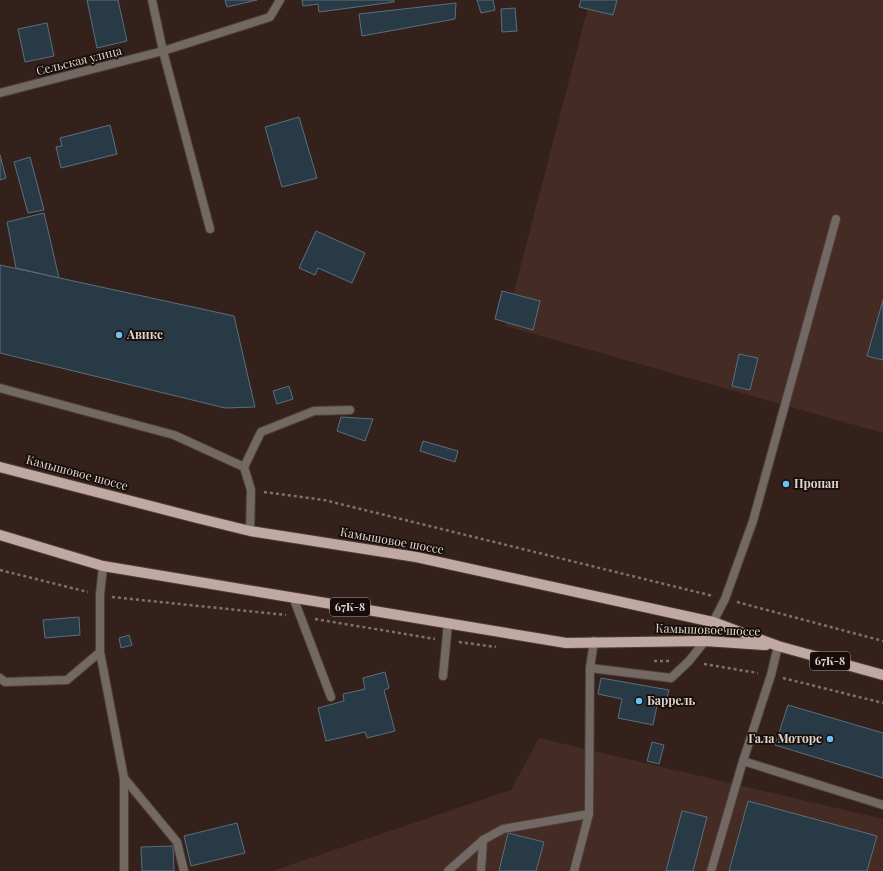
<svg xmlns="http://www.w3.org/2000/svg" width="883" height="871" font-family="'Playfair Display',serif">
	<rect width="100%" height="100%" fill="#35211b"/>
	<g fill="#442b23">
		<path d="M590,0H883V433L505,326Z"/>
		<path d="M539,738L883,819V871H272L511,790Z"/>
	</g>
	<g fill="#273a46" stroke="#5b6f7d">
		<path d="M87,0H118L127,41L97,48Z"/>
		<path d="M225,0H257L227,7Z"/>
		<path d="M302,0H394V2L319,12L318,4L303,6Z"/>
		<path d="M477,0H493L495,10L481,13Z"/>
		<path d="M581,0H617L613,15L579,7Z"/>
		<path d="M456,3L455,19L362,36L359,14Z"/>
		<path d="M515,8L517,31L502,32L501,9Z"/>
		<path d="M47,23L54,56L25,62L18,29Z"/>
		<path d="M299,117L317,178L282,187L265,127Z"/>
		<path d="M110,125L117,154L61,168L56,147L62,146L60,138Z"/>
		<path d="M0,155L6,178L0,180Z"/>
		<path d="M30,157L44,210L28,213L14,162Z"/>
		<path d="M44,213L59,278L16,268L7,222Z"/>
		<path d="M316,231L365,253L352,283L318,268L315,275L299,268Z"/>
		<path d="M0,265L234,316L255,407L225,408L0,353Z"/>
		<path d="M502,291L540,301L533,330L495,319Z"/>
		<path d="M883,300V360L867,356Z"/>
		<path d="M739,354L758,358L750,390L732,386Z"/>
		<path d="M289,386L293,399L277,404L273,391Z"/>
		<path d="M341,417L373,419L365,441L337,431Z"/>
		<path d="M423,441L458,451L455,462L420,451Z"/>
		<path d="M79,617L80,635L45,638L43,620Z"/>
		<path d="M129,635L132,645L121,648L119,638Z"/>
		<path d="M385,672L389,688L384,690L395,731L367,738L365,732L326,741L318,708L344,701L343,694L365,689L363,678Z"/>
		<path d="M601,678L669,690L666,702L658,701L653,725L618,718L622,699L598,694Z"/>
		<path d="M788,705L883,733V778L775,745Z"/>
		<path d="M652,742L664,745L659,764L647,761Z"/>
		<path d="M748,801L877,836L867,871H729Z"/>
		<path d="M682,811L707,817L693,871H666Z"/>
		<path d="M237,823L245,853L191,866L184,836Z"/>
		<path d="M508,833L544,842L536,871H499Z"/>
		<path d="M173,846L174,871H142L141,847Z"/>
	</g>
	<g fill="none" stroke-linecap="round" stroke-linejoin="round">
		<g stroke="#503d38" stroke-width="10">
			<g id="lane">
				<path d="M0,388L174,435L244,467L251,490L250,531"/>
				<path d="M244,467L261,432L314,411L350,410"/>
				<path d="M293,597L331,697"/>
				<path d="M713,622L725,599L753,521L836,219"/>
				<path d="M100,652L124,778V871"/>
				<path d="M590,668L671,678L689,661L705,641"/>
				<path d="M443,676L448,623"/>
				<path d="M0,678L5,682L67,680L100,652V595L103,566"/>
				<path d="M743,761L883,805"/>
				<path d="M124,778L177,842L184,871"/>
				<path d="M448,871L483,840L503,829L589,814"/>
				<path d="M481,871L483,840"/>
				<path d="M574,871L589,814L590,668L594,641"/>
				<path d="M711,871L743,761L771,675L778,646"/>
			</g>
		</g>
		<g stroke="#503d38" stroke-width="10">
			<g id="street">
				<path d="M152,0L163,51L210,229"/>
				<path d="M0,93L163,51L270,17L280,0"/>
			</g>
		</g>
		<g stroke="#503d38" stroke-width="12">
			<g id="primary">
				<path d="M0,467L197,518L250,531L416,557L713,622L778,646L883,675"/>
				<path d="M0,535L103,566L566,643L705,641L766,645"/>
			</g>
		</g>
		<g stroke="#81706a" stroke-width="2.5" stroke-dasharray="3 3" stroke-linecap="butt">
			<path d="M264,492L324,500L713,596"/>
			<path d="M0,570L88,592"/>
			<path d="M112,597L286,615"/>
			<path d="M737,602L883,641"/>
			<path d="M315,619L435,639"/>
			<path d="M459,642L496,647"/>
			<path d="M654,661H669"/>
			<path d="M704,664L758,673"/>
			<path d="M783,678L883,703"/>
		</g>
		<use href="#lane" stroke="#726864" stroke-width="8"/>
		<use href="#street" stroke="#726864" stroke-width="8"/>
		<use href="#primary" stroke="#bfa9a2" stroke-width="10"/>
	</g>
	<g fill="#6ec2f3" stroke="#160d0a" stroke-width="1.5">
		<circle cx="119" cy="335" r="4"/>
		<circle cx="786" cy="484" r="4"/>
		<circle cx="639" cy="701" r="4"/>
		<circle cx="830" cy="739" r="4"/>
	</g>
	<g text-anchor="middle" stroke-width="3.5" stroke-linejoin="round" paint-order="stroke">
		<g fill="#160d0a" stroke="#a39893" stroke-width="1">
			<rect x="330" y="598" width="40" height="18" rx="3"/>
			<rect x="810" y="652" width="40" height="18" rx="3"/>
		</g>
		<g font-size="11" font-weight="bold" fill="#e0d3ce">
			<text x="350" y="611">67К-8</text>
			<text x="830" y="665">67К-8</text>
		</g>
		<g font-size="12" fill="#e0d3ce" stroke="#160d0a">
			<text transform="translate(79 61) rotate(-14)" y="4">Сельская улица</text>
			<text transform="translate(77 473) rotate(15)" y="4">Камышовое шоссе</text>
			<text transform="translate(392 541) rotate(10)" y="4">Камышовое шоссе</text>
			<text transform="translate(708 630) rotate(2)" y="4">Камышовое шоссе</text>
		</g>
		<g font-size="12" font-weight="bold" fill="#e0d3ce" stroke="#160d0a" text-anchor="start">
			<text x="127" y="339">Авикс</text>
			<text x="794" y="488">Пропан</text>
			<text x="647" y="705">Баррель</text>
			<text x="822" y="743" text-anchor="end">Гала Моторс</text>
		</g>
	</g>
</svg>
